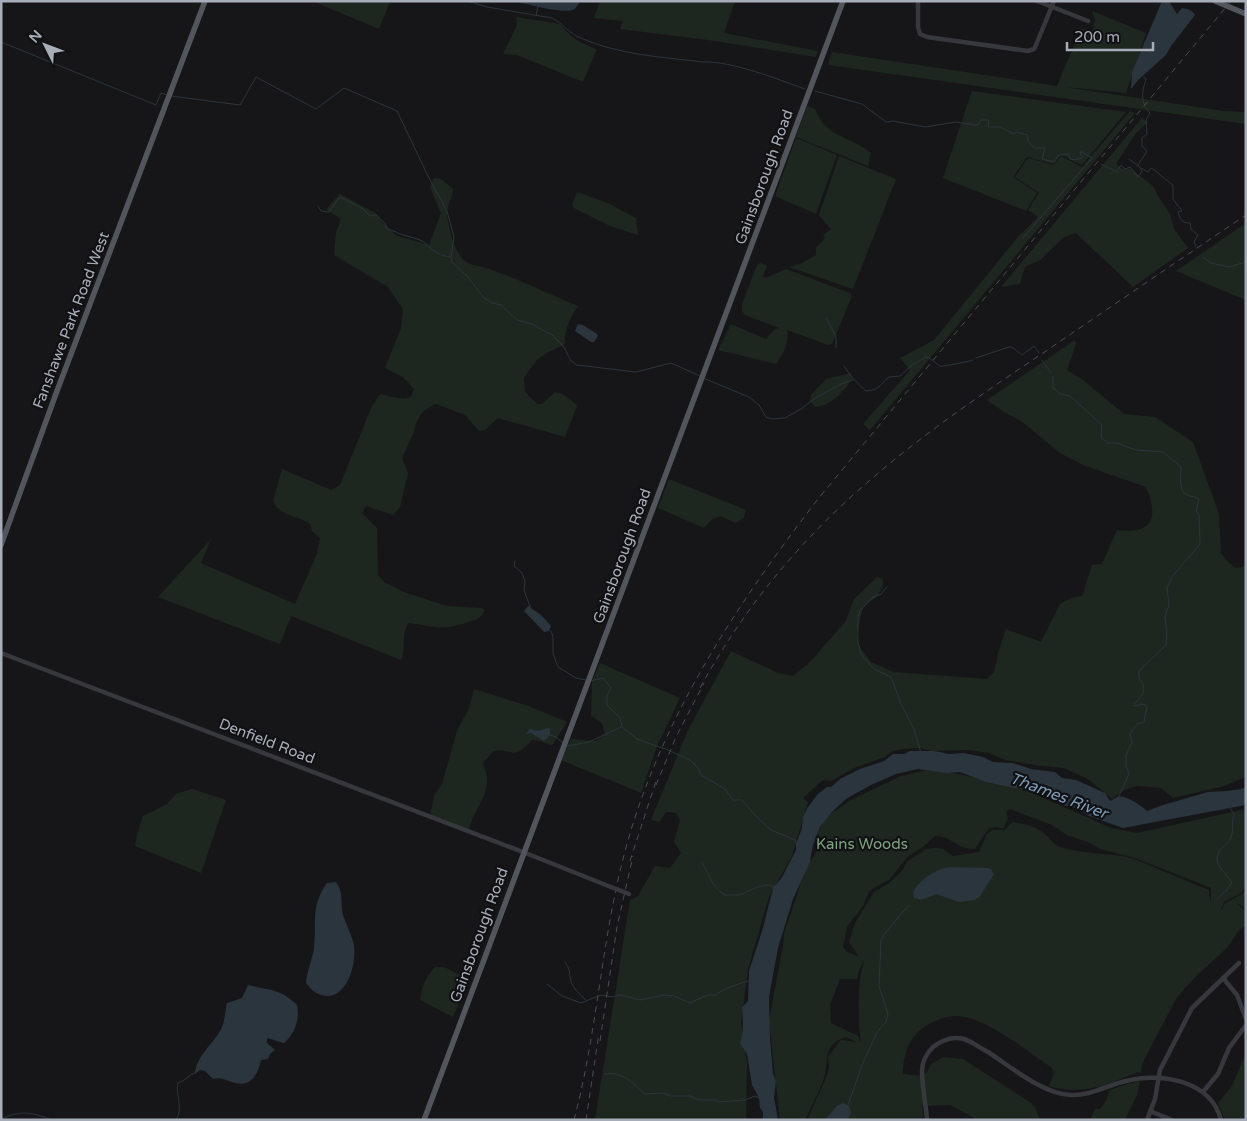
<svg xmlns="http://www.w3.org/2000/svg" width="1247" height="1121" font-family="'Varela Round',sans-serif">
	<rect width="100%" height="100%" fill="#161618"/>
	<g fill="#1e271f" fill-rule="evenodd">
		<path d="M312,1H390L379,29Z"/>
		<path d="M600,1H735L724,33L818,51L816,57L708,40L620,29L623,21L594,18Z"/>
		<path d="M1092,11L1146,33L1126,93L1065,87L1224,111L1246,112V124L828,65L832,52L1057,86L1081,29L1093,30L1095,20Z"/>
		<path d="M516,17L560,24C572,38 579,43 597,49L583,82L517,55L503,54L517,25Z"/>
		<path d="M972,91L1126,112L1082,165L1061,155L1053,164L1027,157L1013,177L1037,193L1026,211L943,178Z"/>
		<path d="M807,106L815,109C827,139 849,135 871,153L868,166L796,137Z"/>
		<path d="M1130,111L1135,113L870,430L863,424L910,370L900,358L934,340L1018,237L1038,217L1028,210L1039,193L1015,177L1028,158L1053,165L1061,156L1082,167Z"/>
		<path d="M1142,118L1148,122L1136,133L1116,164L1123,169H1131L1153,186L1159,198L1170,214L1174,229L1188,248L1133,287L1076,233L1064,237L1040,260L1025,267L1020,284L1001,287Z"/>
		<path d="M796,138L837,155L816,214L775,196Z"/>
		<path d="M839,156L896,179L853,289L789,267L800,264L816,255V248L825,238L823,236L831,229L819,215Z"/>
		<path d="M434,178L441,179L453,189C453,198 446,207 447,215C449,228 453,247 462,258C467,265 475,265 482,267C513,276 548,294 578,306C570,318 564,330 565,344L545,354L537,360L530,369L524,378L525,392L537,404H542L555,392C565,394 571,399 577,406L565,437L498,418L485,430L479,431L465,415L436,404C421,410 418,417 414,431C411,440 406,449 402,458L408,473L400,507L393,515L366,506L362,513L377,528L378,575L384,582L404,592L447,606L482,608L485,610C482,617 478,619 471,621C444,631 437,627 409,623C400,634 407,648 401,660L291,616L280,644L158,597L211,539L201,563L295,604L317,554L320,538L312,531L310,524C297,515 280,517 273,501L282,469L331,490L340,485L371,408L380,394C391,396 401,401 411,397L414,389L403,377L385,368L401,328L403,309L388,287L334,255L336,232L341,219L326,209L340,194L377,214L382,222L397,236L429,245L441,213L430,187Z"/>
		<path d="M577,192L608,203L636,218L638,235L610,226L574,208L572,205Z"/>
		<path d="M1246,223V300L1176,271Z"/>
		<path d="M760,263L767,265L763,276L765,278L786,269L850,293L852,296L832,344L828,345L787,330C789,344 784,353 776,364L718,350L731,324L766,339L775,329L779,328L745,315L742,311V304L757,265Z"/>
		<path d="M1075,340L1076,344L1067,370L1083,380L1124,414L1155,417L1193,442L1219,514L1221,553L1228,562L1236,568L1245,566L1246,564V777L1224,786L1173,798L1161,788L1137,786L1124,790L1112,799L1088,779L1064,768L1034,765L1006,760L989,753L968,750L932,751L919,748L903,749L892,751L885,757L854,768L831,781L823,780L803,798L808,802L792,856L769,897L748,969L741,1022L747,1064L746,1120H595L630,900L638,896L655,866L670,868L681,853L674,842L680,820L676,813L666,812L659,822L651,820L688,730L731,651L778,673L793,676L808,664L846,621L854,599L877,577L883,579C883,594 874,599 863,607L857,633L859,646L871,662L894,672L987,679L994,672L998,653L1006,629L1041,642L1060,604L1071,598L1082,596L1092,565L1102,564L1117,530C1153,535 1159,518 1146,487L1083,465L1060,453L1021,421L1004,412L987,400Z"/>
		<path d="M851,373L852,380C842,392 831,406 815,407L810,401L811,395L826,379Z"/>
		<path d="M669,479L746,510L744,517L736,523L720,516L712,519L704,528L658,508Z"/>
		<path d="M600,663L680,698L657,746L641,793L561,760L571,739L595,741L605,735L602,723L591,716L592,681Z"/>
		<path d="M474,689L528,706L567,722L553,744L551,745L540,741L532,740C511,762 517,748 493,751L483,763C484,768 487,773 487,778C489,797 471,813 469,831L442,821L432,815L431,812L434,796L442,784L457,731L469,708Z"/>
		<path d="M931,769L974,777L1030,792L1111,828L1137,833L1246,809V886L1241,893L1224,902L1221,910H1222L1225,903L1242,894L1246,889V910L1238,903L1241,900L1237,904L1246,911V925L1239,930L1227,948L1196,976L1177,997L1142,1064L1141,1073L1138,1072C1106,1085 1083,1096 1049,1086L1054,1073L1052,1068C1028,1052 984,1015 955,1016C946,1016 935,1021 927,1025C909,1036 903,1055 903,1074L922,1076L927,1072L931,1064L943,1057L963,1059L1031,1103L1035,1107L1040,1120H978L950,1105L922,1106L923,1117L921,1120H807L826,1078L829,1068L828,1057L841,1040L856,1042L861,1041C858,1024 857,979 864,963L862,960L863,963L859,970L857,979H840L830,1005L831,1023L858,1036L860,1041L857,1042L846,1037C820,1045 831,1062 823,1081C818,1094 811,1107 805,1120H780L769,1021L783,946L784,933L805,871L815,854L820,841L818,832L826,817L851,800L901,776ZM1010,809L1052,825L1067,835L1090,843L1100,849L1135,858L1211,888V902L1210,900L1209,890L1134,859C1110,852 1085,855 1060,847C1053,845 1051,839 1046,835C1036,826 1025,824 1013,822L1004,830H992L987,834L979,852L953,856L943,849L934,848L926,849L907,862L902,871L889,883L874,892L855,923L849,942L859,957L847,952L843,947L847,927L863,906L869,891L889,880L907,857L924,846L935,836C952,836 956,849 975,849L989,828L997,827L1003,829L1008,818L1006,812Z"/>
		<path d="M192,789L226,800L201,873L135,846L138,831L143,816L167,804L176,794Z"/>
		<path d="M435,967H444L471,980L465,990L453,1017L420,1000C422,986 426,977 435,967Z"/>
		<path d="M1246,1053V1120H1225L1218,1103L1232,1086Z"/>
		<path d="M1140,1081L1137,1095L1125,1120H1090L1095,1109H1100L1106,1101L1110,1090L1127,1084Z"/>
	</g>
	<g fill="#2b353d">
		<path d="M512,1H580C578,5 576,9 572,10C562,14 525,3 512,1Z"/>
		<path d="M1162,1H1169L1177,14L1182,8C1188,9 1192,10 1195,15L1171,46L1166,55L1138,80L1131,89L1132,72Z"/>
		<path d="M578,324L583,325L597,334L598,336L594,342H591L575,331Z"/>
		<path d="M528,606L541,615L551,626L549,631L544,632L524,611Z"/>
		<path d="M548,728L550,729V735L544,741L531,733L526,734L530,729L538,731Z"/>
		<path d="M910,751H934L949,754L964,753L983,757L993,762L1013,763L1031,769L1055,772L1062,778L1076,780L1105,793L1110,801C1113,800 1115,798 1117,797C1126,794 1141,806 1147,811L1163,805L1208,792L1227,791L1241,789L1246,787V805L1123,828L1089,816L1075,808L1060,804L1053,799L1039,793L986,782L960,772L947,773L918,769L896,774L871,785L846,799L832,812L820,827L813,845L810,862L793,899L778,948L769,997L770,1038L773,1074L776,1081L774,1098L778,1120H763V1112L760,1108L759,1098L752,1085L747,1054L740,1043C744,1031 743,1021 742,1007L748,1001L749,971L763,928L770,900L774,886L781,879L796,850V844L802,828L803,817L808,807L818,794L827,787H831L840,779L860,769L884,761L893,754H904Z"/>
		<path d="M951,867L987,868L991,869L994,874L980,896L975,900L959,902L936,894L921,900L914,898L913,892C920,880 936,868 951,867Z"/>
		<path d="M336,882C344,892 340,903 343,915C346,924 350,932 353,941C358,957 350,994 329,996C318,996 312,991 306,983C307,971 312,960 314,948C317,922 310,907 327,883Z"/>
		<path d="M248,985C270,991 280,988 297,1005C300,1019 295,1034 284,1043L267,1038V1043L275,1050L270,1054L268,1059L261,1060C257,1078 249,1089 229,1081C223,1079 220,1077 213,1079L205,1071L200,1070L195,1074C196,1055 215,1043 222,1027C225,1020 225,1011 227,1003L242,998Z"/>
		<path d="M843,1103L849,1106L851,1113L847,1120H825L837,1106Z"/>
	</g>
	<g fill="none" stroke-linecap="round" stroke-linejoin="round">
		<g stroke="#2b353d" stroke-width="1">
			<path d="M467,1L487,7L552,18C563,24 570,34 581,38C620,55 662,57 703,62C732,61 777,79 805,89"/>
			<path d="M536,16L538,6"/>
			<path d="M1,42L156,105L161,93L167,95"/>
			<path d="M815,91L862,104L886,122L893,121L925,127L956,122L975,125H978L981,120H989L988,127H1000L1014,134L1016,132L1027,135L1028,141L1034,148H1045L1042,159L1054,162L1059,155L1069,154L1070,159L1075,160L1082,158L1080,152H1082L1092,158L1023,238"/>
			<path d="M171,96L240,105L256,77L316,109L344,88L397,111L429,178L447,211L454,237L451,257L452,262L467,276L484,298L492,303L501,305L517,320L532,324L552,335L564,347L571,361L577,365L636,372L671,363L700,376"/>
			<path d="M1129,159L1138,166"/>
			<path d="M1101,164L1117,172L1121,165L1125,169L1130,167L1138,177L1142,171L1138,165L1147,151L1142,146V138L1147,134L1146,120L1150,113C1140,103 1142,91 1146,79L1143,77"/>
			<path d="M1141,168L1148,172L1151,168C1157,171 1166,181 1173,185V199L1182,211L1178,212C1180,220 1182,223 1190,223L1191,229L1198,235L1194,242L1196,246"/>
			<path d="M318,206L321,211L329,212L339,198H342L363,209L370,216L376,215L385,223L387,229C393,230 397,233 403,235C410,237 416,238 422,241C433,248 434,255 450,257"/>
			<path d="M1203,257L1211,263L1229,267L1246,262"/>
			<path d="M826,318L836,336V348"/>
			<path d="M976,358L1009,347H1012L1022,355L1034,346L1039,353"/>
			<path d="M1042,360L1051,373"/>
			<path d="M844,366C850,376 857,383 866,391C880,390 879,385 889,377L900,376L912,365L926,357C932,358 935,363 940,366C943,367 970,361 973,360"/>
			<path d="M1053,377V388L1060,394L1070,396L1102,425L1101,437L1108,443H1117L1136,450L1163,452L1181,467C1181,475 1178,491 1187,495C1191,497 1195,496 1199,499L1196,511L1199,515L1200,544L1172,577L1167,588L1169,605L1165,616L1167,636L1166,645L1139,671V678C1148,689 1143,695 1134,704V706L1142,704L1147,706L1144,722L1137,724L1130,734L1132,743L1126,755V766L1129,774L1118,798"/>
			<path d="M703,378L749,397L759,405L766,417L772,419L785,418L801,409L814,399L841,384L853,380"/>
			<path d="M515,561L514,566L522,573L525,581L524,590L530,607"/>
			<path d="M887,587L881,594L872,598L860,611L858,617V642L861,654L870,665L876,670L891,677L901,704L914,729L921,753"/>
			<path d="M551,631L553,637V654L558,667L576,678L586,680"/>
			<path d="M590,681L603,678L611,688L607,696V705L620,718L622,727L637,739L668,750L690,760L698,768L701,775L725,789L733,800H742L755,815L771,830L795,840L797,845"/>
			<path d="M550,735L556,737L564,744"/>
			<path d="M567,746L589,742L621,727"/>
			<path d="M702,863C712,877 709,884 725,895C729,895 734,895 738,895C750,892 763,881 775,887"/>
			<path d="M1217,899L1227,890L1232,882C1225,872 1210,863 1221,849C1225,845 1230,842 1231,837C1234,830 1231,822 1234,814L1230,808"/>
			<path d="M565,962C572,973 568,971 571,981C573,988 580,995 586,1000"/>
			<path d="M547,984L562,996L581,1003L601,995L611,997L620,995L640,1000L664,995L674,996L690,1003L707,995H716C721,990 740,983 749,981"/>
			<path d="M605,1074C622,1071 633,1083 645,1094L663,1093L671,1096H690L699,1100H714L719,1102L745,1100L755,1096L759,1098"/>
			<path d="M848,1105L864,1060L878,1031L886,1022L888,1014L879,986L881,940L885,933L909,905"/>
			<path d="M1,1119C21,1110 31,1112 52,1120"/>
			<path d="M176,1120C184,1109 175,1094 178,1083C185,1081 189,1075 196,1072"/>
		</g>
		<g stroke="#37383e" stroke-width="4.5">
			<path d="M918,1V27L920,34L927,37L1028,51L1034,49L1036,45L1054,1"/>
			<path d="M1037,1L1088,21"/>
			<path d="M1,653L523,852L611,887"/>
			<path d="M1223,978L1237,995L1246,1019"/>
			<path d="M1203,1092L1218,1074L1229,1048L1246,1025"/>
			<path d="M1150,1111L1172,1120"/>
			<path d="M927,1120C926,1104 922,1087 922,1071C922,1062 927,1053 933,1047C942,1040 953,1036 964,1039C973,1042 980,1048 988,1052C1011,1067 1043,1094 1071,1095C1091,1096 1107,1085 1126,1081C1160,1072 1211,1080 1221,1120"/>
			<path d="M1147,1120L1155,1099L1160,1070L1192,1008L1239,963"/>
		</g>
		<g stroke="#53555d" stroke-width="5.5">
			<path d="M1215,1L1246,14"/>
			<path d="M1,545L57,391L205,1"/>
			<path d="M424,1120L843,1"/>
		</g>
		<g stroke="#4a4c53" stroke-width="1" stroke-dasharray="6 5" stroke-linecap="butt">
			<path d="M700,688C743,609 801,539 869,481C924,433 985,392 1046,351C1112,306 1179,260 1246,215"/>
			<path d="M656,785L676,737L704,683"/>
			<path d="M630,861L657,778"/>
			<path d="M600,1041L617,927L633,856"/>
			<path d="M574,1120C596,1037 601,950 621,867C654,729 733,609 818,499L1231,1"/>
			<path d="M586,1120L599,1033"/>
		</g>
		<path stroke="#37383e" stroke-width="4.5" d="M611,887L629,894"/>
	</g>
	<g text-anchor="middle" stroke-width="4.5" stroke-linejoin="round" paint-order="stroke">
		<g font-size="15" fill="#a7adb9" stroke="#111113">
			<text transform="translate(764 177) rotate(-70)" y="5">Gainsborough Road</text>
			<text transform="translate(71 320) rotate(-69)" y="5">Fanshawe Park Road West</text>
			<text transform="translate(622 556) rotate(-70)" y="5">Gainsborough Road</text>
			<text transform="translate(267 741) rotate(21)" y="5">Denfield Road</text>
			<text transform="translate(479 935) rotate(-70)" y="5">Gainsborough Road</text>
		</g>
		<g font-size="15" fill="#7da680" stroke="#111113">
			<text x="862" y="849">Kains Woods</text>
		</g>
		<g font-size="16" font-style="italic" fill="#7c9bb7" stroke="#111113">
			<text transform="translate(1059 795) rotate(21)" y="6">Thames River</text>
		</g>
	</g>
	<rect width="1247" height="1121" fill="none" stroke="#a7adb9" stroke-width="5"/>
	<g transform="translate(45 45) rotate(312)" stroke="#111113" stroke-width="4" paint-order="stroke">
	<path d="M0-4L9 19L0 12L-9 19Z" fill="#a7adb9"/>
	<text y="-8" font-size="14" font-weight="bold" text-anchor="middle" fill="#a7adb9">N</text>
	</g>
	<path d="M1067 42v8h86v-8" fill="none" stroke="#a7adb9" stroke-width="2.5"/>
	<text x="1074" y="42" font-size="15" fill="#a7adb9" stroke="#111113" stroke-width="4" paint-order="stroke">200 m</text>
</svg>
